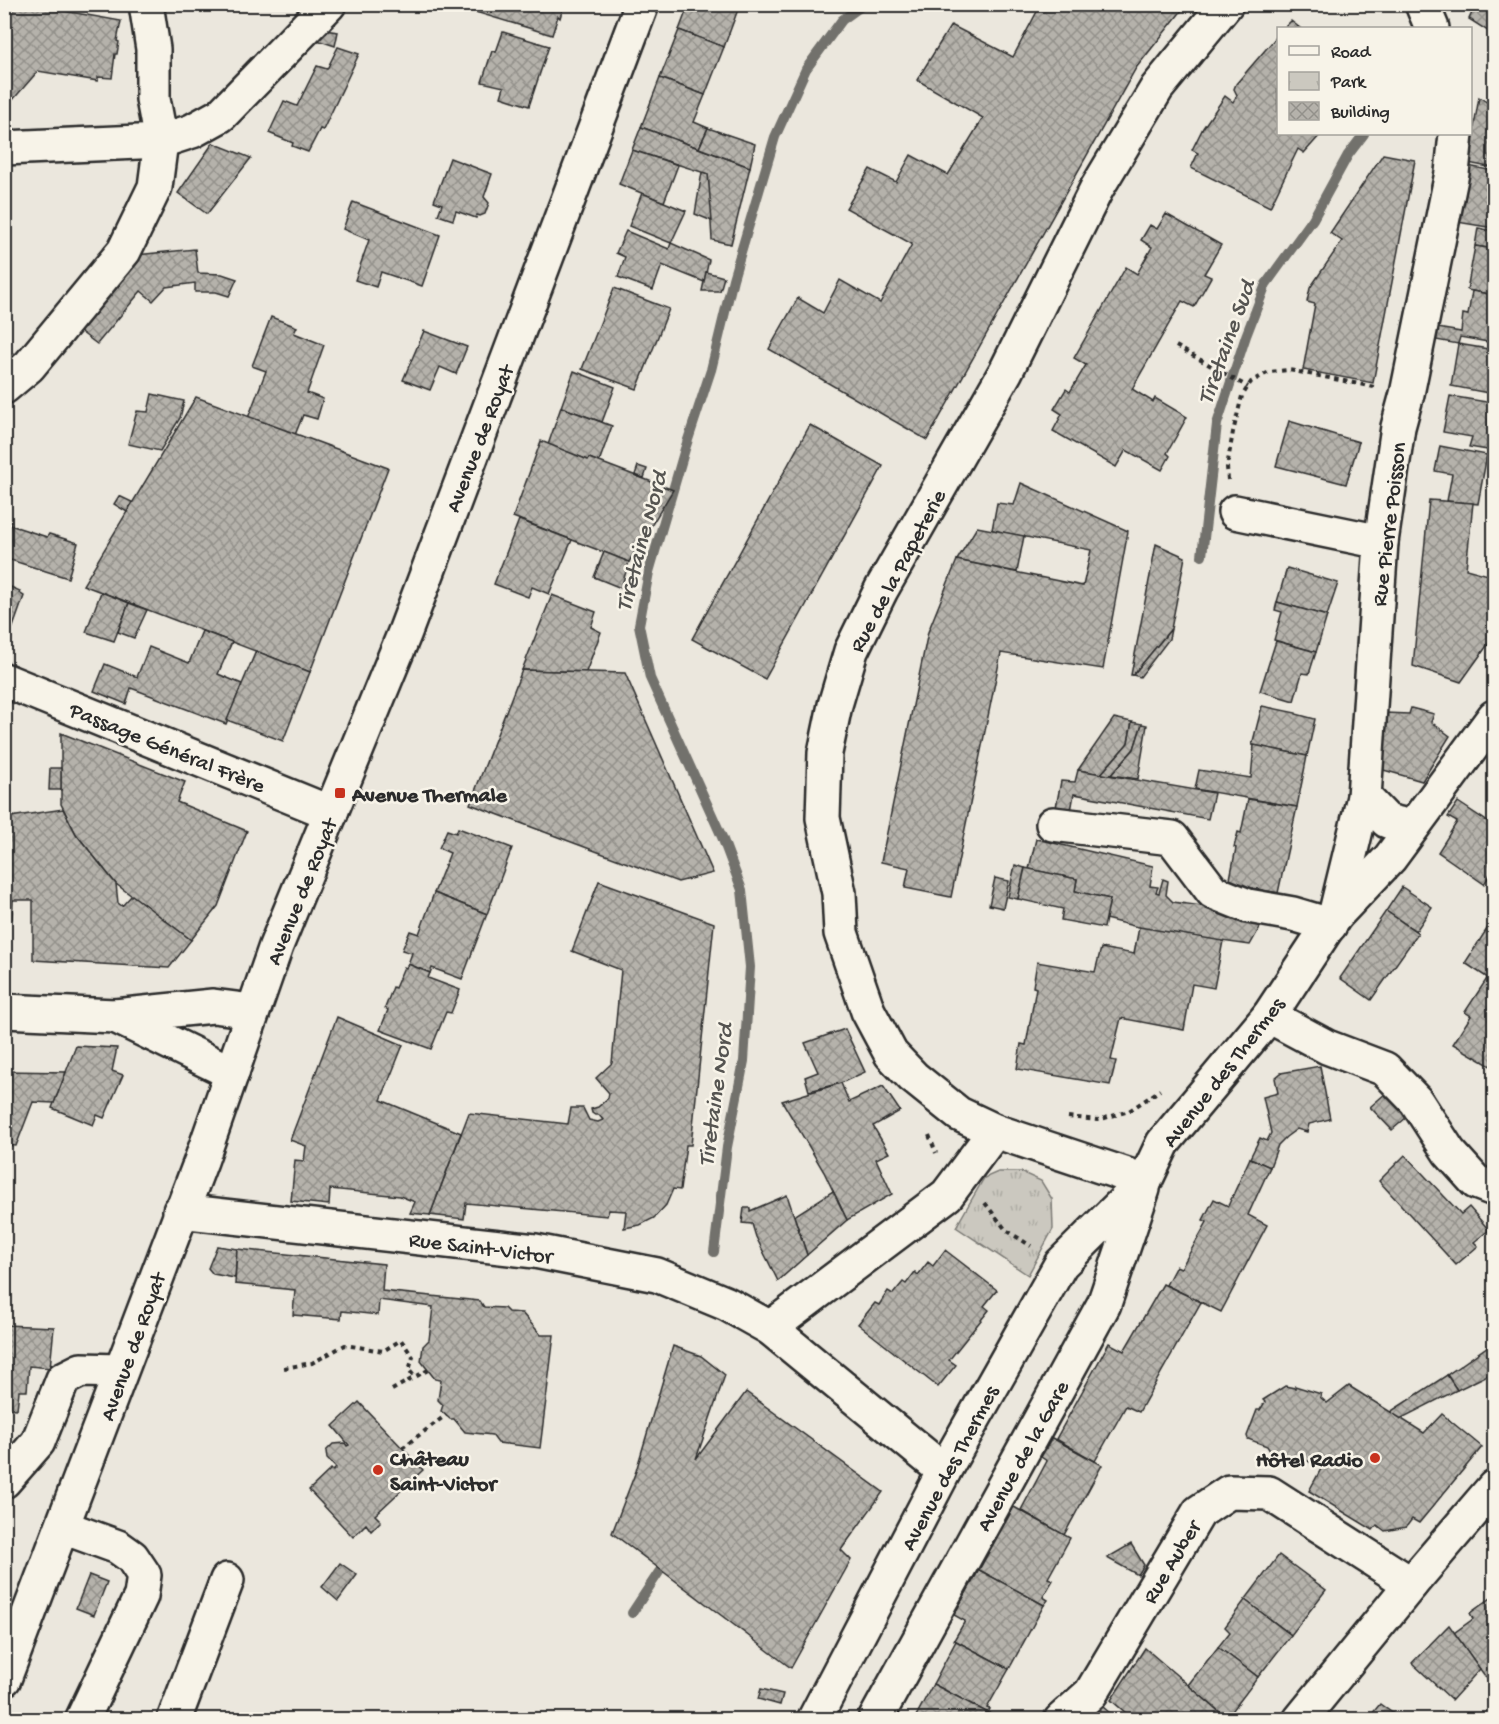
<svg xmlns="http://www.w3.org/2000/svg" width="1499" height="1724" font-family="'Gochi Hand',sans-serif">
	<defs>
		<pattern id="park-tufts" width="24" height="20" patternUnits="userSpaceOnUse" patternTransform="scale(1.5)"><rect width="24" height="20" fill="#cbc8bf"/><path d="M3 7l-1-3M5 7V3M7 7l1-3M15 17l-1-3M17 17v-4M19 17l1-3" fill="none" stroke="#aeaca4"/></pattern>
		<pattern id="building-cross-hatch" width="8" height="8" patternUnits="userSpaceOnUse" patternTransform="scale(1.5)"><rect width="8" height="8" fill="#b5b2ab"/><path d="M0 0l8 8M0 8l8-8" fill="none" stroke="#93918b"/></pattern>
	</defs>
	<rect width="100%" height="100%" fill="#ebe7dd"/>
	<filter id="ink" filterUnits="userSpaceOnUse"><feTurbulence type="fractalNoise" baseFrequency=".0167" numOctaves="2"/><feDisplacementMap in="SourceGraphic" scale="12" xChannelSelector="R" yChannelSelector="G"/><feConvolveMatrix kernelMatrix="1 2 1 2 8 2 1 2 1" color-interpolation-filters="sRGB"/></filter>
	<g filter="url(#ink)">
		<path fill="url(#park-tufts)" stroke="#7b7a75" stroke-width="1.5" d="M998,1172H1021L1041,1181L1052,1199L1053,1229L1028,1275L956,1227L984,1178Z"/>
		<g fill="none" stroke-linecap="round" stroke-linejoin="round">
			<g stroke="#72716c" stroke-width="10">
				<path d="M1202,556L1217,424L1246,336L1266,284L1313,219L1348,155L1364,134"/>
				<path d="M714,1252L727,1147L744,1061L750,967L742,890L722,837L650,678L639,625L649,572L685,449L711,370L733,279L775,137L806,69L842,20L864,4"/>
				<path d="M632,1613L659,1572"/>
			</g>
		</g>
		<g fill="url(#building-cross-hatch)" stroke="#2b2b2b" stroke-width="1.5">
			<path d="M4,4H47L48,8L121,21L117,41L119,42L117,54H115L112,78L98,77V81L38,71L4,110Z"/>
			<path d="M449,4H564L560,18L558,16L552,35Z"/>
			<path d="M689,4H740L724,47L679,30Z"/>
			<path d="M1041,4H1187L1136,68L927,440L769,349L798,298L823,313L840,280L880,303L912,244L846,208L870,169L896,182L911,155L948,175L983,118L917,80L951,25L1013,57Z"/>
			<path d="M1476,4H1494V35L1469,19Z"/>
			<path d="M1291,21L1300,28H1284Z"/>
			<path d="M324,30L338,32L335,46L314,39Z"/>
			<path d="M679,30L724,47L705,95L660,78Z"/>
			<path d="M503,32L549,46L529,106L501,97L504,87L482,82L492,51L496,52Z"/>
			<path d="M1278,35V134H1321L1304,153L1298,149L1270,207L1191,168L1198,153L1192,150L1203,128L1225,96L1233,102L1237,95L1234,89L1236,84Z"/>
			<path d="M338,47L359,54L323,130L320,129L308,152L292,146L293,143L269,133L284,101L297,106L317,66L327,69Z"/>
			<path d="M660,78L705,95L694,122L708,128L699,148L641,127Z"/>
			<path d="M1479,97L1494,107V168L1468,163Z"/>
			<path d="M641,127L750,167L731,244L712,240L708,174L632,150Z"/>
			<path d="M708,128L755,144L750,167L699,148Z"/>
			<path d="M213,143L251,158L207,214L178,193Z"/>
			<path d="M632,150L678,165L664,202L619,184Z"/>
			<path d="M1383,154L1415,160L1373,383L1303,370L1315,304L1307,302L1310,288L1342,241L1330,233Z"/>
			<path d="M450,158L492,174L484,197L489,203L485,214L480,216L477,215L476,218L456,211L453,220L438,215L442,204L434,201Z"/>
			<path d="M1468,166L1494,171V228L1457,222Z"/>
			<path d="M702,172L708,174L712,221L695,214Z"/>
			<path d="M642,193L686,211L671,243L629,226Z"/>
			<path d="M353,202L440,235L422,286L381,272L376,287L355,280L369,240L343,229Z"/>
			<path d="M1166,214L1221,245L1204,274L1211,277L1194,307L1182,301L1132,389L1153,402L1155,398L1187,417L1167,453L1170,456L1162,470L1126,450L1116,467L1053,431L1062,414L1054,409L1066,389L1070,392L1086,365L1074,358L1126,267L1137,274L1152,247L1141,240L1150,225L1157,229Z"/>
			<path d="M1478,228L1494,231V249L1475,246Z"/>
			<path d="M626,231L669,249L671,243L709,260L704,282L662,265L653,290L618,277L625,257L616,253Z"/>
			<path d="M1475,246L1494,249V295L1467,290Z"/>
			<path d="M195,249L198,273L222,274L237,279L229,296L216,292H195V283L166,287L153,301L141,291L97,344L74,327L136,255Z"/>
			<path d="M706,272L724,277L720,291H702Z"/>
			<path d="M614,288L669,309L637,389L582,369Z"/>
			<path d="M1472,291L1494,295V343L1460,337L1458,344L1436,340L1438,328L1461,332L1463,314L1468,315Z"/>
			<path d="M271,317L297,327L294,333L324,345L307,393L323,399L317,419L303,415L295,435L248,418L266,371L252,366Z"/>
			<path d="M424,331L467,347L456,374L440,367L430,390L403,380Z"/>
			<path d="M1458,344L1494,350V394L1451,386Z"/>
			<path d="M574,371L615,387L602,422L561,407Z"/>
			<path d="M152,394L184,401L180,418L160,451L128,444L137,411L148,412Z"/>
			<path d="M1450,396L1493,403L1488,426L1494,427V451L1469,447L1472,437L1443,432Z"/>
			<path d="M196,397L388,468L310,672L83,585Z"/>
			<path d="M561,407L612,426L599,462L589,458L588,460L548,445Z"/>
			<path d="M1289,421L1359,442L1346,484L1276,466Z"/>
			<path d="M810,425L883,466L765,679L692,639Z"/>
			<path d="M541,441L588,460L589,458L673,490L629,562L513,517Z"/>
			<path d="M1440,446L1487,455L1478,504L1447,501L1452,474L1435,471Z"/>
			<path d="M638,466L647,469L644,478L635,475Z"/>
			<path d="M1021,483L1128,531L1103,669L1001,653L951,897L905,888L909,868L881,862L928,632L957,560L1083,586L1091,550L992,530L997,503L1014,505Z"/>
			<path d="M119,496L132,502L127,512L114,504Z"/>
			<path d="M1429,500L1473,503L1466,569L1488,575L1494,567V636L1461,682L1413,666Z"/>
			<path d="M4,520L11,522L10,525L47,537L49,534L78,543L68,578L4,558Z"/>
			<path d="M519,520L572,540L549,594L532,587L528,597L494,584Z"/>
			<path d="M977,527L1024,536L1017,572L957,560Z"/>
			<path d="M1156,544L1185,557L1171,629L1133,675H1131Z"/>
			<path d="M604,552L629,562L621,588L594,577Z"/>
			<path d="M1287,568L1338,583L1327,616L1277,602Z"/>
			<path d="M4,584L20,591L19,593L24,596L13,627L10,625L4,638Z"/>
			<path d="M101,592L129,603L114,641L86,632Z"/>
			<path d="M552,595L596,612L591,627L601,632L586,672L522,670Z"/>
			<path d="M1277,602L1327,616L1316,652L1274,640L1282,612L1275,610Z"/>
			<path d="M129,603L147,610L134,638L118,632Z"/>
			<path d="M1171,629L1169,639L1140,677L1133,675Z"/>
			<path d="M202,631L232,642L218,674L242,684L226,724L131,688L126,704L94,691L105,664L137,677L149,647L189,663Z"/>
			<path d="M1276,641L1316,652L1309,674L1302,673L1294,701L1260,691Z"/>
			<path d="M256,651L310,672L283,741L227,720Z"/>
			<path d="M522,670L625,673L713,873L678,882L470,804Z"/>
			<path d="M1262,706L1296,713V714L1315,719L1307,756L1252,745Z"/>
			<path d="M1411,708L1434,714L1431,722L1450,736L1422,781L1380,769L1385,713L1409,714Z"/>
			<path d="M1114,718L1132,722L1128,743L1101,774L1078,770Z"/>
			<path d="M1132,722L1142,724L1134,749L1111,775L1101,774L1128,743Z"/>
			<path d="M1142,724L1147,725L1138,779L1111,775L1134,749Z"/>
			<path d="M61,733L185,782L177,802L247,831L218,906L191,940L116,884L76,834L61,804Z"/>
			<path d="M1254,745L1307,756L1297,807L1195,789L1199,770L1251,778Z"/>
			<path d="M50,768H61V790H49Z"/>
			<path d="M1078,770L1214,793L1208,819L1074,794L1071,811L1056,807L1061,781L1075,782Z"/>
			<path d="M1248,799L1297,807L1278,893L1229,884L1236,848L1234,847L1238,832L1241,833Z"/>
			<path d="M1458,802L1494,826V869L1484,884L1438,852L1457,822L1448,817Z"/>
			<path d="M63,809L76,834L116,884L118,903L122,906L132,895L191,940L169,968L33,960V900H13L12,919H4V818Z"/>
			<path d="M458,828L512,848L487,914L434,893L450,853L439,848L447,830L456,833Z"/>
			<path d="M1036,839L1153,866L1150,886L1158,887L1156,892L1159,893L1163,879L1168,881L1166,895L1173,902L1267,915L1250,945L1158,932L1105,919L1110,899L1075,891L1077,879L1029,869Z"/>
			<path d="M1015,865L1025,868L1018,899L1008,897Z"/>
			<path d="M1025,868L1077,879L1075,891L1110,899L1104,928L1061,920L1063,909L1018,899Z"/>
			<path d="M995,878L1009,881L1003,908L989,905Z"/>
			<path d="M599,881L714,923L691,1145H686L680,1190L673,1189L666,1205L654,1218L640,1225L624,1228L626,1211L609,1210L607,1216L466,1203L464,1219L430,1215L469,1113L568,1124L571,1108H583L589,1120L598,1122L603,1120L599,1115H595L592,1113L591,1109L598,1107L608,1098L609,1093L596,1078L612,1063L621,970L572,951Z"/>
			<path d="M1402,887L1432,907L1416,931L1386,911Z"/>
			<path d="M434,893L487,914L462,979L432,968L430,973L408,964L412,953L402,950L410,931L419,934Z"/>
			<path d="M1386,911L1418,933L1371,1000L1340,978Z"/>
			<path d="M1494,918V982L1465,963Z"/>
			<path d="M1139,927L1223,941L1214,988L1192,984L1184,1030L1121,1018L1111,1060L1116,1061L1110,1085L1017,1069L1021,1044L1026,1045L1036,988L1033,987L1037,962L1095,972L1101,948L1134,954Z"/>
			<path d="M408,964L430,973L428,978L460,990L451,1013L446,1012L431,1049L380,1030L388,1010L385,1008L393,987L395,988L404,967L406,968Z"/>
			<path d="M1488,977L1494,982V1068L1453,1044L1471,1016L1465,1012Z"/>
			<path d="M337,1017L403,1045L381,1100L461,1133L430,1215L410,1213L415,1202L400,1196L330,1189L329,1205L291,1201L295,1160L304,1161L306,1146L290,1140Z"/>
			<path d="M845,1029L865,1072L841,1083L809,1091L805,1077L818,1072L805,1043Z"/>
			<path d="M76,1046L117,1048L112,1071L123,1075L104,1118L97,1115L93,1125L52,1108Z"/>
			<path d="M1320,1066L1330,1119L1309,1124L1307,1132L1297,1129L1286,1137L1278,1145L1270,1167L1250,1158L1260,1138L1267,1141L1271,1133L1263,1097L1278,1093L1275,1078L1281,1073Z"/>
			<path d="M4,1071L66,1072L54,1103L33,1102L16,1146L4,1145Z"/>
			<path d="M841,1083L849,1102L883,1086L900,1111L873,1126L889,1153L876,1159L892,1194L847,1220L824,1172L782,1101Z"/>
			<path d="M1386,1093L1407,1117L1392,1130L1370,1107Z"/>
			<path d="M1405,1155L1461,1214L1469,1207L1489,1230L1474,1242L1478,1246L1456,1265L1379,1181Z"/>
			<path d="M1250,1158L1270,1167L1248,1215L1267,1225L1221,1312L1166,1285L1176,1266L1181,1268L1207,1222L1203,1220L1214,1199L1228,1206Z"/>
			<path d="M833,1191L847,1220L807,1255L794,1216Z"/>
			<path d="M787,1195L807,1255L778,1281L756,1237L752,1224L742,1223L744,1208H750V1211Z"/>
			<path d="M217,1246L237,1249L235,1278L213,1274L208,1268Z"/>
			<path d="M237,1249L384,1264L382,1291L480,1301L484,1307L504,1308L508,1312L522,1313L541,1335H554L540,1448L498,1443L492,1435L465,1432L454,1419H450L441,1411L443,1405L438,1400L441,1380L435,1379L421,1361L423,1346L429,1340L433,1307L379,1300L378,1315L342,1311L341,1319L293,1315L295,1290L235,1284Z"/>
			<path d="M945,1250L997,1290L984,1306L989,1310L949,1360L956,1365L938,1387L858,1324L875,1303L879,1305L888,1291L893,1294L903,1282L906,1284L915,1272L918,1275L928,1262L933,1266Z"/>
			<path d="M1163,1284L1201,1302L1139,1412L1126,1406L1095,1461L1056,1439L1109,1343L1124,1351Z"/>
			<path d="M4,1325L54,1327L50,1368L29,1366L27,1391H19L17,1409L4,1408Z"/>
			<path d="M1494,1342V1372L1457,1390L1447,1375Z"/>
			<path d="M673,1346L701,1356L725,1375L696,1459L746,1392L883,1492L841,1550L851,1560L791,1668L612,1533L636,1471Z"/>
			<path d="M1447,1375L1457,1390L1400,1419L1390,1412Z"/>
			<path d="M1285,1386L1295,1388V1386L1321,1394L1320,1397L1327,1403L1349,1386L1424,1433L1442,1414L1482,1447L1419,1523L1412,1519L1406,1527L1385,1531L1377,1525L1373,1530L1309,1491L1322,1467L1303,1459L1292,1464L1274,1457L1267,1446L1248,1439L1247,1436L1257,1410H1260L1265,1402L1263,1400Z"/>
			<path d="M359,1402L423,1470L375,1515L381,1521L371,1531L366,1524L353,1537L309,1490L331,1469L333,1471L336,1468L327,1459L326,1451L333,1444L345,1443L347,1446L349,1445L333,1426Z"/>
			<path d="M1052,1438L1102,1465L1064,1535L1021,1510L1047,1461L1041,1457Z"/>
			<path d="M1014,1507L1070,1538L1048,1578L1053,1580L1043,1597L1048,1600L1044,1605L979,1570Z"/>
			<path d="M1131,1544L1144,1565L1138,1575L1107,1558Z"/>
			<path d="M1279,1555L1326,1590L1291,1635L1245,1600Z"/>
			<path d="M340,1563L357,1575L338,1601L322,1587Z"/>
			<path d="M979,1570L1044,1605L1009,1669L954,1640L965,1621L954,1615Z"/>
			<path d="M89,1575L107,1582L94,1615L76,1608Z"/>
			<path d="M1494,1596V1680L1490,1683L1454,1633L1473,1619L1470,1613Z"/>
			<path d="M1245,1600L1291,1635L1258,1677L1218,1647L1230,1632L1225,1627Z"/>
			<path d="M1449,1625L1480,1669L1452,1700L1412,1663Z"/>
			<path d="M956,1641L1009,1669L987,1708L990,1709L988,1713L933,1684Z"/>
			<path d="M1218,1647L1258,1677L1227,1718L1188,1685Z"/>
			<path d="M1145,1648L1223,1715L1219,1720H1156L1151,1716L1149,1720H1134L1111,1700Z"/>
			<path d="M933,1684L988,1713H990L985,1720H914Z"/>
			<path d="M761,1689L783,1694L780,1705L758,1699Z"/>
			<path d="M1380,1704L1402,1720H1367Z"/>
			<path d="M1103,1707L1118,1720H1090Z"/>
		</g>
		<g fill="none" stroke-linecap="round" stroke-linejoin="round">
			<g stroke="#2b2b2b" stroke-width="38">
				<g id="minor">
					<path d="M1422,4L1432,28"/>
					<path d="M4,148L161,141L192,131L221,115L329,4"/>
					<path d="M4,387L29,366L124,251L155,187L161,141L153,99V49L146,4"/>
					<path d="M1235,512L1381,542"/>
					<path d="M4,680L331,813"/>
					<path d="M1364,797L1387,821L1412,827"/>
					<path d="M1053,824L1172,838L1213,892L1248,906L1293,914L1330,925"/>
					<path d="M1335,916L1364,797L1381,542L1398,427L1407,394L1452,173L1456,134"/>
					<path d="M1269,1016L1327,1047L1385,1069L1416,1101L1449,1152L1476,1182L1494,1189"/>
					<path d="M1145,1181L995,1131L959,1114L913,1077L891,1054L868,1011L841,933L839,893L823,818L825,753L835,705L851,651L881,590L1006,371L1097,188L1157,88L1226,4"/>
					<path d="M180,1211L535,1251L657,1275L727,1304L770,1328L944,1471"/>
					<path d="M770,1328L947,1195L995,1131"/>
					<path d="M4,1481L38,1442L63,1379L81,1370L120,1371"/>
					<path d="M63,1527L118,1547L132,1557L144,1575L141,1596L82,1720"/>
					<path d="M174,1720L227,1580"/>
					<path d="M814,1720L944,1471L1061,1264L1145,1181L1163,1143L1269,1016L1335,916L1390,858L1494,717"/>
					<path d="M875,1720L1104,1304L1143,1189"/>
					<path d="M1061,1720L1091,1693L1199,1512L1229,1492L1269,1493L1411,1584"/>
					<path d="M1300,1720L1411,1584L1494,1487"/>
				</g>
			</g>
			<g stroke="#2b2b2b" stroke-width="38">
				<g id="major">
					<path d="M4,1011L115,1016L213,1006L252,1011"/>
					<path d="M115,1016L232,1073"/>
					<path d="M4,1679L201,1161L276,946L405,632L642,4"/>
				</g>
			</g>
			<g stroke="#2b2b2b" stroke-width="4" stroke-dasharray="4.5 4.5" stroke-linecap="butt">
				<path d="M1176,346L1248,387"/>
				<path d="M1228,480L1227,467L1233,432L1242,396L1251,382L1269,372L1289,370L1374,387"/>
				<path d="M1068,1117L1098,1120L1129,1111L1160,1090"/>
				<path d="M929,1135L936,1153"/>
				<path d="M985,1203L1006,1230L1031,1246"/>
				<path d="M284,1368L312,1363L345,1345L383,1351L401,1340L413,1357L409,1370L415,1377L428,1370"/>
				<path d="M392,1390L415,1377"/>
				<path d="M402,1448L446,1415"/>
			</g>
			<use href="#minor" stroke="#f7f3e8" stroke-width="33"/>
			<use href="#major" stroke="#f7f3e8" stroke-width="33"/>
		</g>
	</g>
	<g fill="#c8321e" stroke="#f7f3e8" stroke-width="2">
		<rect x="334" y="787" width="12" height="12" rx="3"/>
		<circle cx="1375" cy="1458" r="6"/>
		<circle cx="378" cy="1470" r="6"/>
	</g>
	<g text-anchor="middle" stroke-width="5" stroke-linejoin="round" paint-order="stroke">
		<g font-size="22" fill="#2b2b2b" stroke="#f7f3e8">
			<text transform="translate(478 438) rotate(-69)" y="8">Avenue de Royat</text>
			<text transform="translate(1387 524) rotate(-83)" y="8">Rue Pierre Poisson</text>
			<text transform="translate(896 570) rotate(-62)" y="8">Rue de la Papeterie</text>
			<text transform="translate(168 746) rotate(22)" y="8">Passage Général Frère</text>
			<text transform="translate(300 891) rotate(-68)" y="8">Avenue de Royat</text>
			<text transform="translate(1222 1071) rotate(-52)" y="8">Avenue des Thermes</text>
			<text transform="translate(481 1246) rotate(7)" y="8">Rue Saint-Victor</text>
			<text transform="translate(131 1346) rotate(-70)" y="8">Avenue de Royat</text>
			<text transform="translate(1021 1455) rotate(-61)" y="8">Avenue de la Gare</text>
			<text transform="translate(948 1467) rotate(-62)" y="8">Avenue des Thermes</text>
			<text transform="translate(1170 1561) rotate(-59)" y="8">Rue Auber</text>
		</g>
		<g font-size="22" font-weight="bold" fill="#2b2b2b" stroke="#f7f3e8" text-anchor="start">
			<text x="352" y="801">Avenue Thermale</text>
			<text x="390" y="1465">Château<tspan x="390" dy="25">Saint-Victor</tspan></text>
			<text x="1363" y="1466" text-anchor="end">Hôtel Radio</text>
		</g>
		<g font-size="24" font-style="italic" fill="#555451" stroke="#f7f3e8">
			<text transform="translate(1225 342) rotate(-70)" y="8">Tiretaine Sud</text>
			<text transform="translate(640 541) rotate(-75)" y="8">Tiretaine Nord</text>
			<text transform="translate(714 1095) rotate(-82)" y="8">Tiretaine Nord</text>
		</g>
	</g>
	<rect width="1499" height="1724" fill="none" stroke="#f7f3e8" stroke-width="24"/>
	<rect x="12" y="12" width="1475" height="1700" fill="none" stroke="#2b2b2b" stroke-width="2" filter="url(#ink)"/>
	<rect x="1277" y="27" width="195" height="108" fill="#f7f3e8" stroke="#a5a39c" stroke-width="1.5"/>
	<rect x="1289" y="46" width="30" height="9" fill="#f7f3e8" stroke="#a5a39c" stroke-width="1.5"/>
	<text x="1331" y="57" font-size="18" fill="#2b2b2b">Road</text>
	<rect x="1289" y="72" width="30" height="18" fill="url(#park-tufts)" stroke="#a5a39c" stroke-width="1.5"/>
	<text x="1331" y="87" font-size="18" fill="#2b2b2b">Park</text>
	<rect x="1289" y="102" width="30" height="18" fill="url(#building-cross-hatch)" stroke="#a5a39c" stroke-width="1.5"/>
	<text x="1331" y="117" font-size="18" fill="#2b2b2b">Building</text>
</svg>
